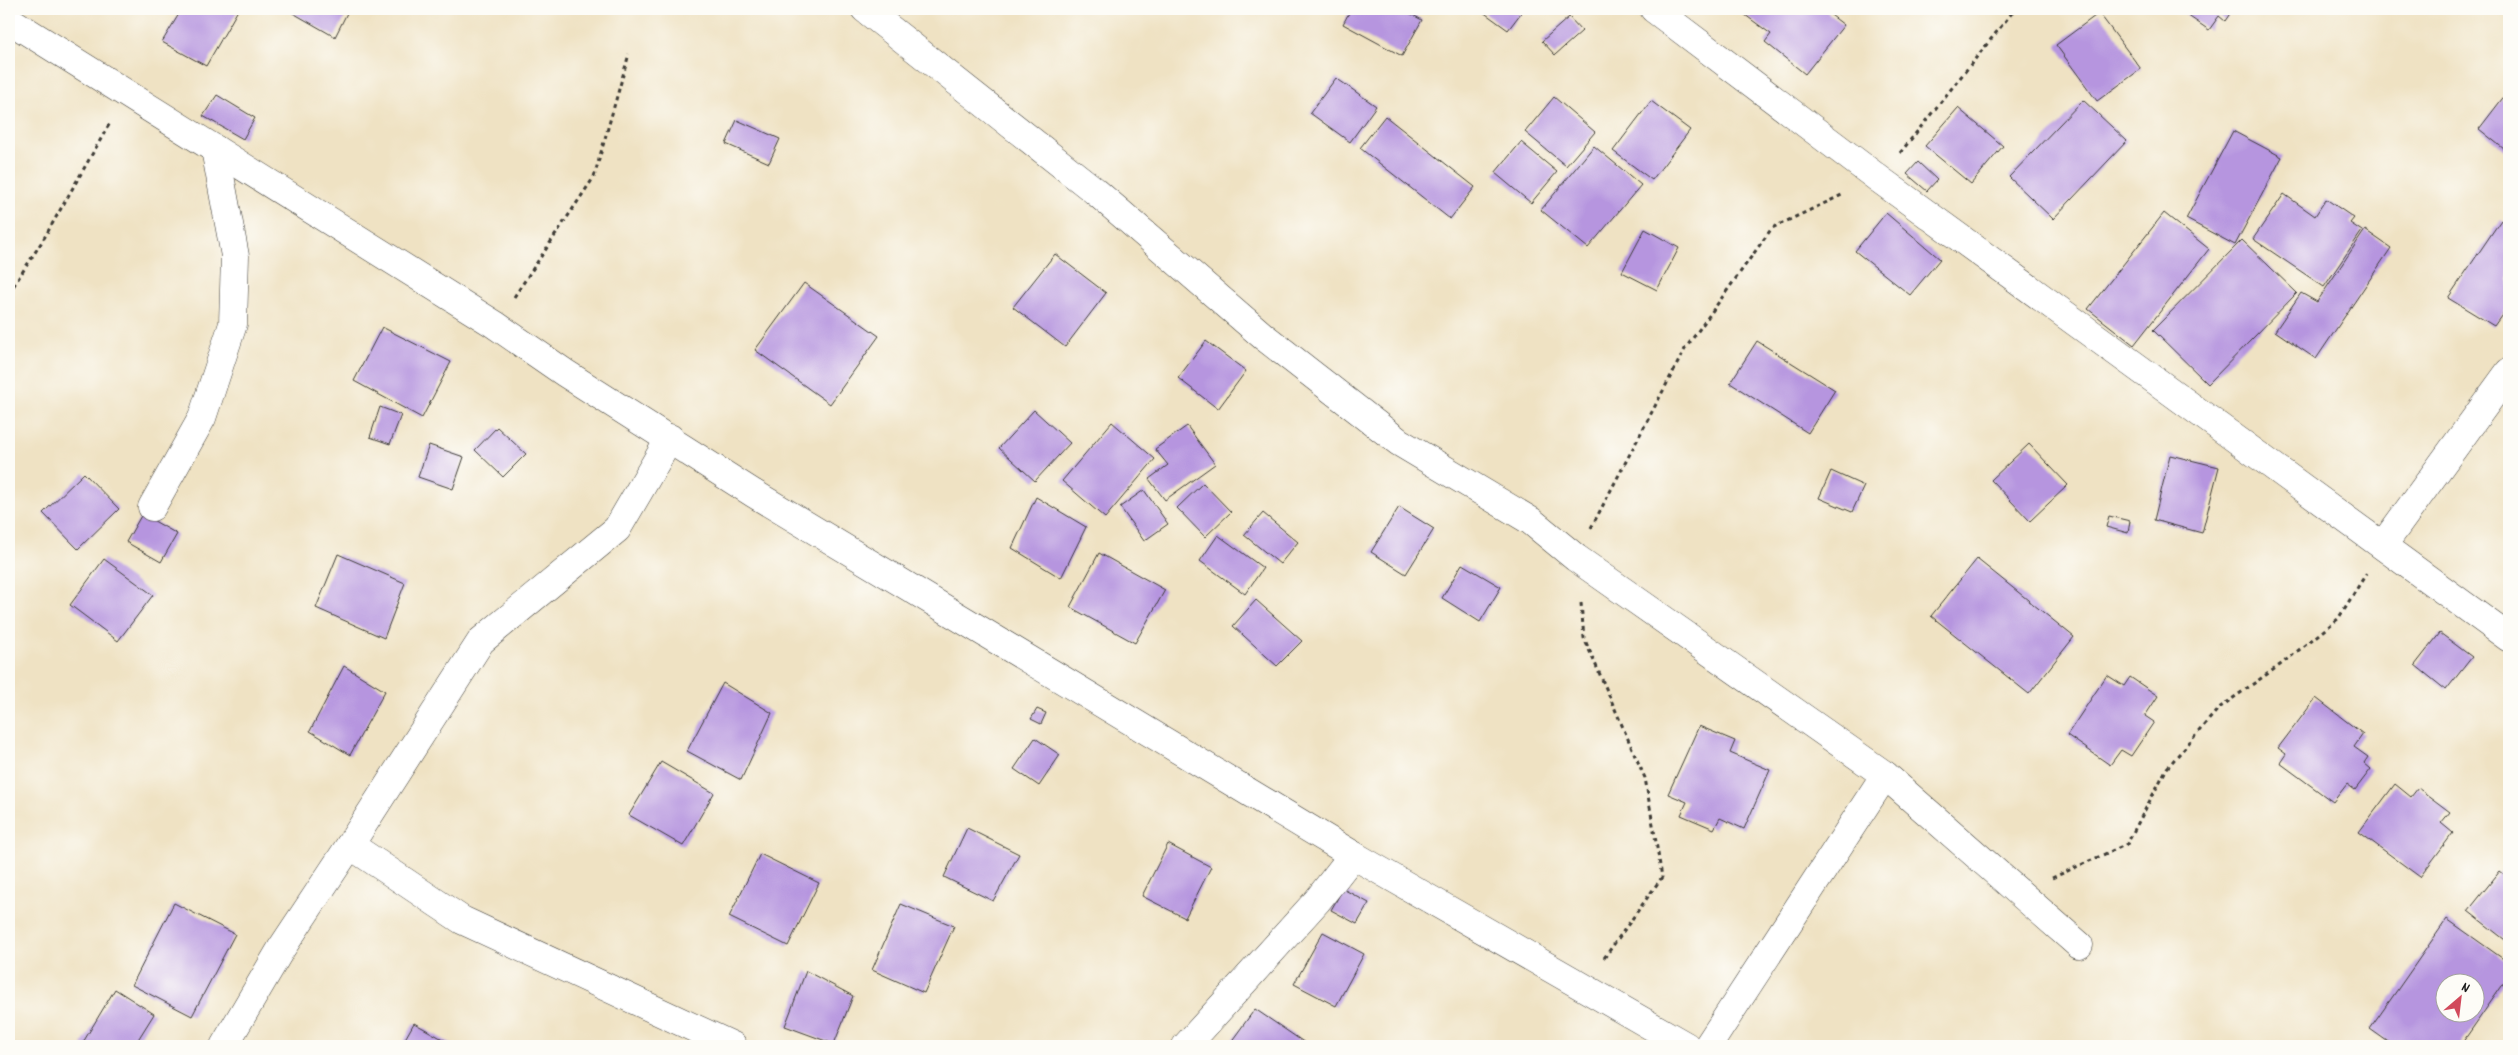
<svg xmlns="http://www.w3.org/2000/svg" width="2518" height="1055" font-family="Dekko,sans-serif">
	<rect width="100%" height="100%" fill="#fdfcf7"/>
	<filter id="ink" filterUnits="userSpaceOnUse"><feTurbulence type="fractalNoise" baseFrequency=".02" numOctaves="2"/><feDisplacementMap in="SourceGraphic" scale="10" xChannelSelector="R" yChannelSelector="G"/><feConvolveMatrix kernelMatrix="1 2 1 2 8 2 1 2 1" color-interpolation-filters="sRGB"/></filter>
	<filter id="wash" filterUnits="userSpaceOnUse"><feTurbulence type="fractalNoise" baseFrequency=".0096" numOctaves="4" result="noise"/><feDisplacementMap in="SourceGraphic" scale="20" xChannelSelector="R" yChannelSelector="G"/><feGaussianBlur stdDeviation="1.12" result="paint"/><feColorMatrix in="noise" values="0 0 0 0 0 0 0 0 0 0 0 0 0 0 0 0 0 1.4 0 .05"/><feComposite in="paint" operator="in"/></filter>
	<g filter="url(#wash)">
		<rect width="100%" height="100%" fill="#efe2c3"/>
		<g id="blocks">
			<g fill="#b695df" fill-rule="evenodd">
				<path d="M182,9L238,10L206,66L162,42Z"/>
				<path d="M286,9H349L335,37Z"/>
				<path d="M1351,9H1402L1422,20L1402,56L1343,24Z"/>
				<path d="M1479,9H1524L1508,30Z"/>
				<path d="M1737,9H1823L1844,25L1805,74L1765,42L1771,34Z"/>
				<path d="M2178,9H2233L2225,21L2219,16L2209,30Z"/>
				<path d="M2099,13L2141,69L2097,101L2056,45Z"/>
				<path d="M1569,17L1582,31L1555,55L1542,41Z"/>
				<path d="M1336,78L1376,106L1350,142L1310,113Z"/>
				<path d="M2509,90V153L2479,129Z"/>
				<path d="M217,95L255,118L243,139L203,116Z"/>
				<path d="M1554,97L1595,132L1566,166L1525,132Z"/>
				<path d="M2083,100L2127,141L2053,219L2009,177Z"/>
				<path d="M1651,101L1690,130L1652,180L1613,151Z"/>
				<path d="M1958,108L2003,146L1971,184L1925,146Z"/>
				<path d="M1385,116L1475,187L1450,219L1360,148Z"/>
				<path d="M737,120L780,139L769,163L726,144Z"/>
				<path d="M2233,131L2282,157L2235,245L2186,219Z"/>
				<path d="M1521,142L1557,172L1531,203L1495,173Z"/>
				<path d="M1594,146L1641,185L1588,248L1541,210Z"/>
				<path d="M1918,162L1937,180L1927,191L1907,174Z"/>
				<path d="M2284,194L2315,216L2326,199L2354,218L2350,223L2362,231L2324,287L2253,239Z"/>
				<path d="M1886,213L1940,259L1910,295L1855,251Z"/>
				<path d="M2164,213L2209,249L2134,345L2088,309Z"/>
				<path d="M2501,220L2509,226V305L2494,326L2448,298Z"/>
				<path d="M1645,229L1679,248L1657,290L1622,272Z"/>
				<path d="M2365,230L2391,248L2316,359L2275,331L2301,293L2317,302Z"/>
				<path d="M2242,240L2297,293L2208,384L2153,330Z"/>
				<path d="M1055,254L1106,293L1065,347L1013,307Z"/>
				<path d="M804,283L879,336L830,404L755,350Z"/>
				<path d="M382,327L451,362L422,418L354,381Z"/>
				<path d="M1206,341L1246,371L1218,409L1178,378Z"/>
				<path d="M1757,341L1835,390L1808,433L1730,383Z"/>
				<path d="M380,407L401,415L390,444L370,437Z"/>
				<path d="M1034,410L1070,443L1035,481L999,448Z"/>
				<path d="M1112,422L1155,459L1105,518L1062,481Z"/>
				<path d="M1187,426L1215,464L1165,500L1149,479L1168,465L1155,449Z"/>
				<path d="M497,427L526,454L503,477L475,450Z"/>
				<path d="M2029,444L2068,485L2030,521L1991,480Z"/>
				<path d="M429,445L464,457L453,489L418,477Z"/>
				<path d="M2170,455L2219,467L2202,533L2154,520Z"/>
				<path d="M1831,471L1864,486L1852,512L1819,498Z"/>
				<path d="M84,473L119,509L78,549L43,513Z"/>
				<path d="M1203,483L1231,512L1205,537L1177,508Z"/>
				<path d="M1144,490L1168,524L1144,541L1120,507Z"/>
				<path d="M1036,497L1086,527L1061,578L1012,548Z"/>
				<path d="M1399,507L1434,529L1406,574L1371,552Z"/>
				<path d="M1263,513L1298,542L1280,564L1244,535Z"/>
				<path d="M142,514L177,534L161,562L126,542Z"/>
				<path d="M2109,516L2130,521L2128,533L2106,527Z"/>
				<path d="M1218,535L1263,568L1245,594L1200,561Z"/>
				<path d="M1099,553L1165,590L1135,643L1070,607Z"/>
				<path d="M338,554L405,583L384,638L316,608Z"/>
				<path d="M104,559L153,595L118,641L70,605Z"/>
				<path d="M1977,559L2074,637L2029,694L1931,616Z"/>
				<path d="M1462,564L1501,587L1480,622L1442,598Z"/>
				<path d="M1256,600L1302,641L1277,666L1233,626Z"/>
				<path d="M2440,633L2472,657L2446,690L2415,665Z"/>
				<path d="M344,666L385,691L350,755L310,731Z"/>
				<path d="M2107,675L2124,686L2130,677L2158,696L2145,716L2154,722L2131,756L2121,750L2110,765L2067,735Z"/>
				<path d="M723,683L772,713L741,780L687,751Z"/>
				<path d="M2316,698L2363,734L2354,747L2368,757L2364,763L2371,769L2355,790L2347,784L2333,802L2280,763L2286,754L2278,748Z"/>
				<path d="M1037,709L1046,713L1041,724L1031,719Z"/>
				<path d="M1699,726L1735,741L1730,753L1770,770L1744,829L1720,818L1714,829L1681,815L1687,802L1668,794Z"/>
				<path d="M1035,738L1060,755L1039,786L1014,769Z"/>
				<path d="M661,762L714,793L683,846L629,815Z"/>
				<path d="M2395,784L2411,797L2418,788L2450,812L2441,823L2453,833L2420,877L2359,832Z"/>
				<path d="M967,828L1019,854L993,901L944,877Z"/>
				<path d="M1168,844L1211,867L1185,918L1142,896Z"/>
				<path d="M760,854L819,883L788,946L729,917Z"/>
				<path d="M2500,871L2509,878V943L2468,911Z"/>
				<path d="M1343,889L1369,903L1357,924L1331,910Z"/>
				<path d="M174,903L235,934L192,1016L132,985Z"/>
				<path d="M901,904L954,926L924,993L872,970Z"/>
				<path d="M2447,919L2509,963V976L2460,1046H2394L2370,1029ZM2446,982H2476V1012H2446Z"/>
				<path d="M1323,932L1364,954L1336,1006L1294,984Z"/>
				<path d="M806,971L853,996L834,1044L785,1026Z"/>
				<path d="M115,989L154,1014L134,1046H86L82,1044Z"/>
				<path d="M1255,1009L1305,1043L1303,1046H1228Z"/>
				<path d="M414,1023L455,1046H401Z"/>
			</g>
		</g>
	</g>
	<g filter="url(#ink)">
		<use href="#blocks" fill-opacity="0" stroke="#3c3a35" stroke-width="1"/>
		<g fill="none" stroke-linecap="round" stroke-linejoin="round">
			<g stroke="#3c3a35" stroke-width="29">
				<g id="minor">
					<path d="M865,9L1095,191L1263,336L1399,442L1531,521L1576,558L1885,775L2079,945"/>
					<path d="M1654,9L1879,179L2509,638"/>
					<path d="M9,20L494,324L565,373L753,493L1353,855L1686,1046"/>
					<path d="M670,438L617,529L481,641L350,845L462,920L733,1046"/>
					<path d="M152,507L202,418L233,324L235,256L215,149"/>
					<path d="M2383,545L2509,372"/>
					<path d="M224,1046L281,949L350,845"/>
					<path d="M1186,1046L1317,901L1353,855"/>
					<path d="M1708,1046L1885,775"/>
				</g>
			</g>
			<g stroke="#3c3a35" stroke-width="3" stroke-dasharray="4 4" stroke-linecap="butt">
				<path d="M2507,9L2509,11"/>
				<path d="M1900,153L2015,9"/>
				<path d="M9,293L43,240L110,123"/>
				<path d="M514,297L594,177L629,54"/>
				<path d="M1591,528L1685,349L1772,228L1844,194"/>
				<path d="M1581,603L1584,638L1645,778L1662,877L1602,961"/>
				<path d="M2052,878L2127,844L2167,768L2219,708L2280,665L2338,619L2366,574"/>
			</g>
			<use href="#minor" stroke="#fff" stroke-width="28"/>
		</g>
	</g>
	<rect width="2518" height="1055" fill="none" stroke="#fdfcf7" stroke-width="30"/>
	<g transform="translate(2460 998) rotate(28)"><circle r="24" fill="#fdfcf7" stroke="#a3a29f"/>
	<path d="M0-4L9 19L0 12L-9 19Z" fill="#d1495b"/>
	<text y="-8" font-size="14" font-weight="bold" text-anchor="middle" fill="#1c1c1c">N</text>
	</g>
</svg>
